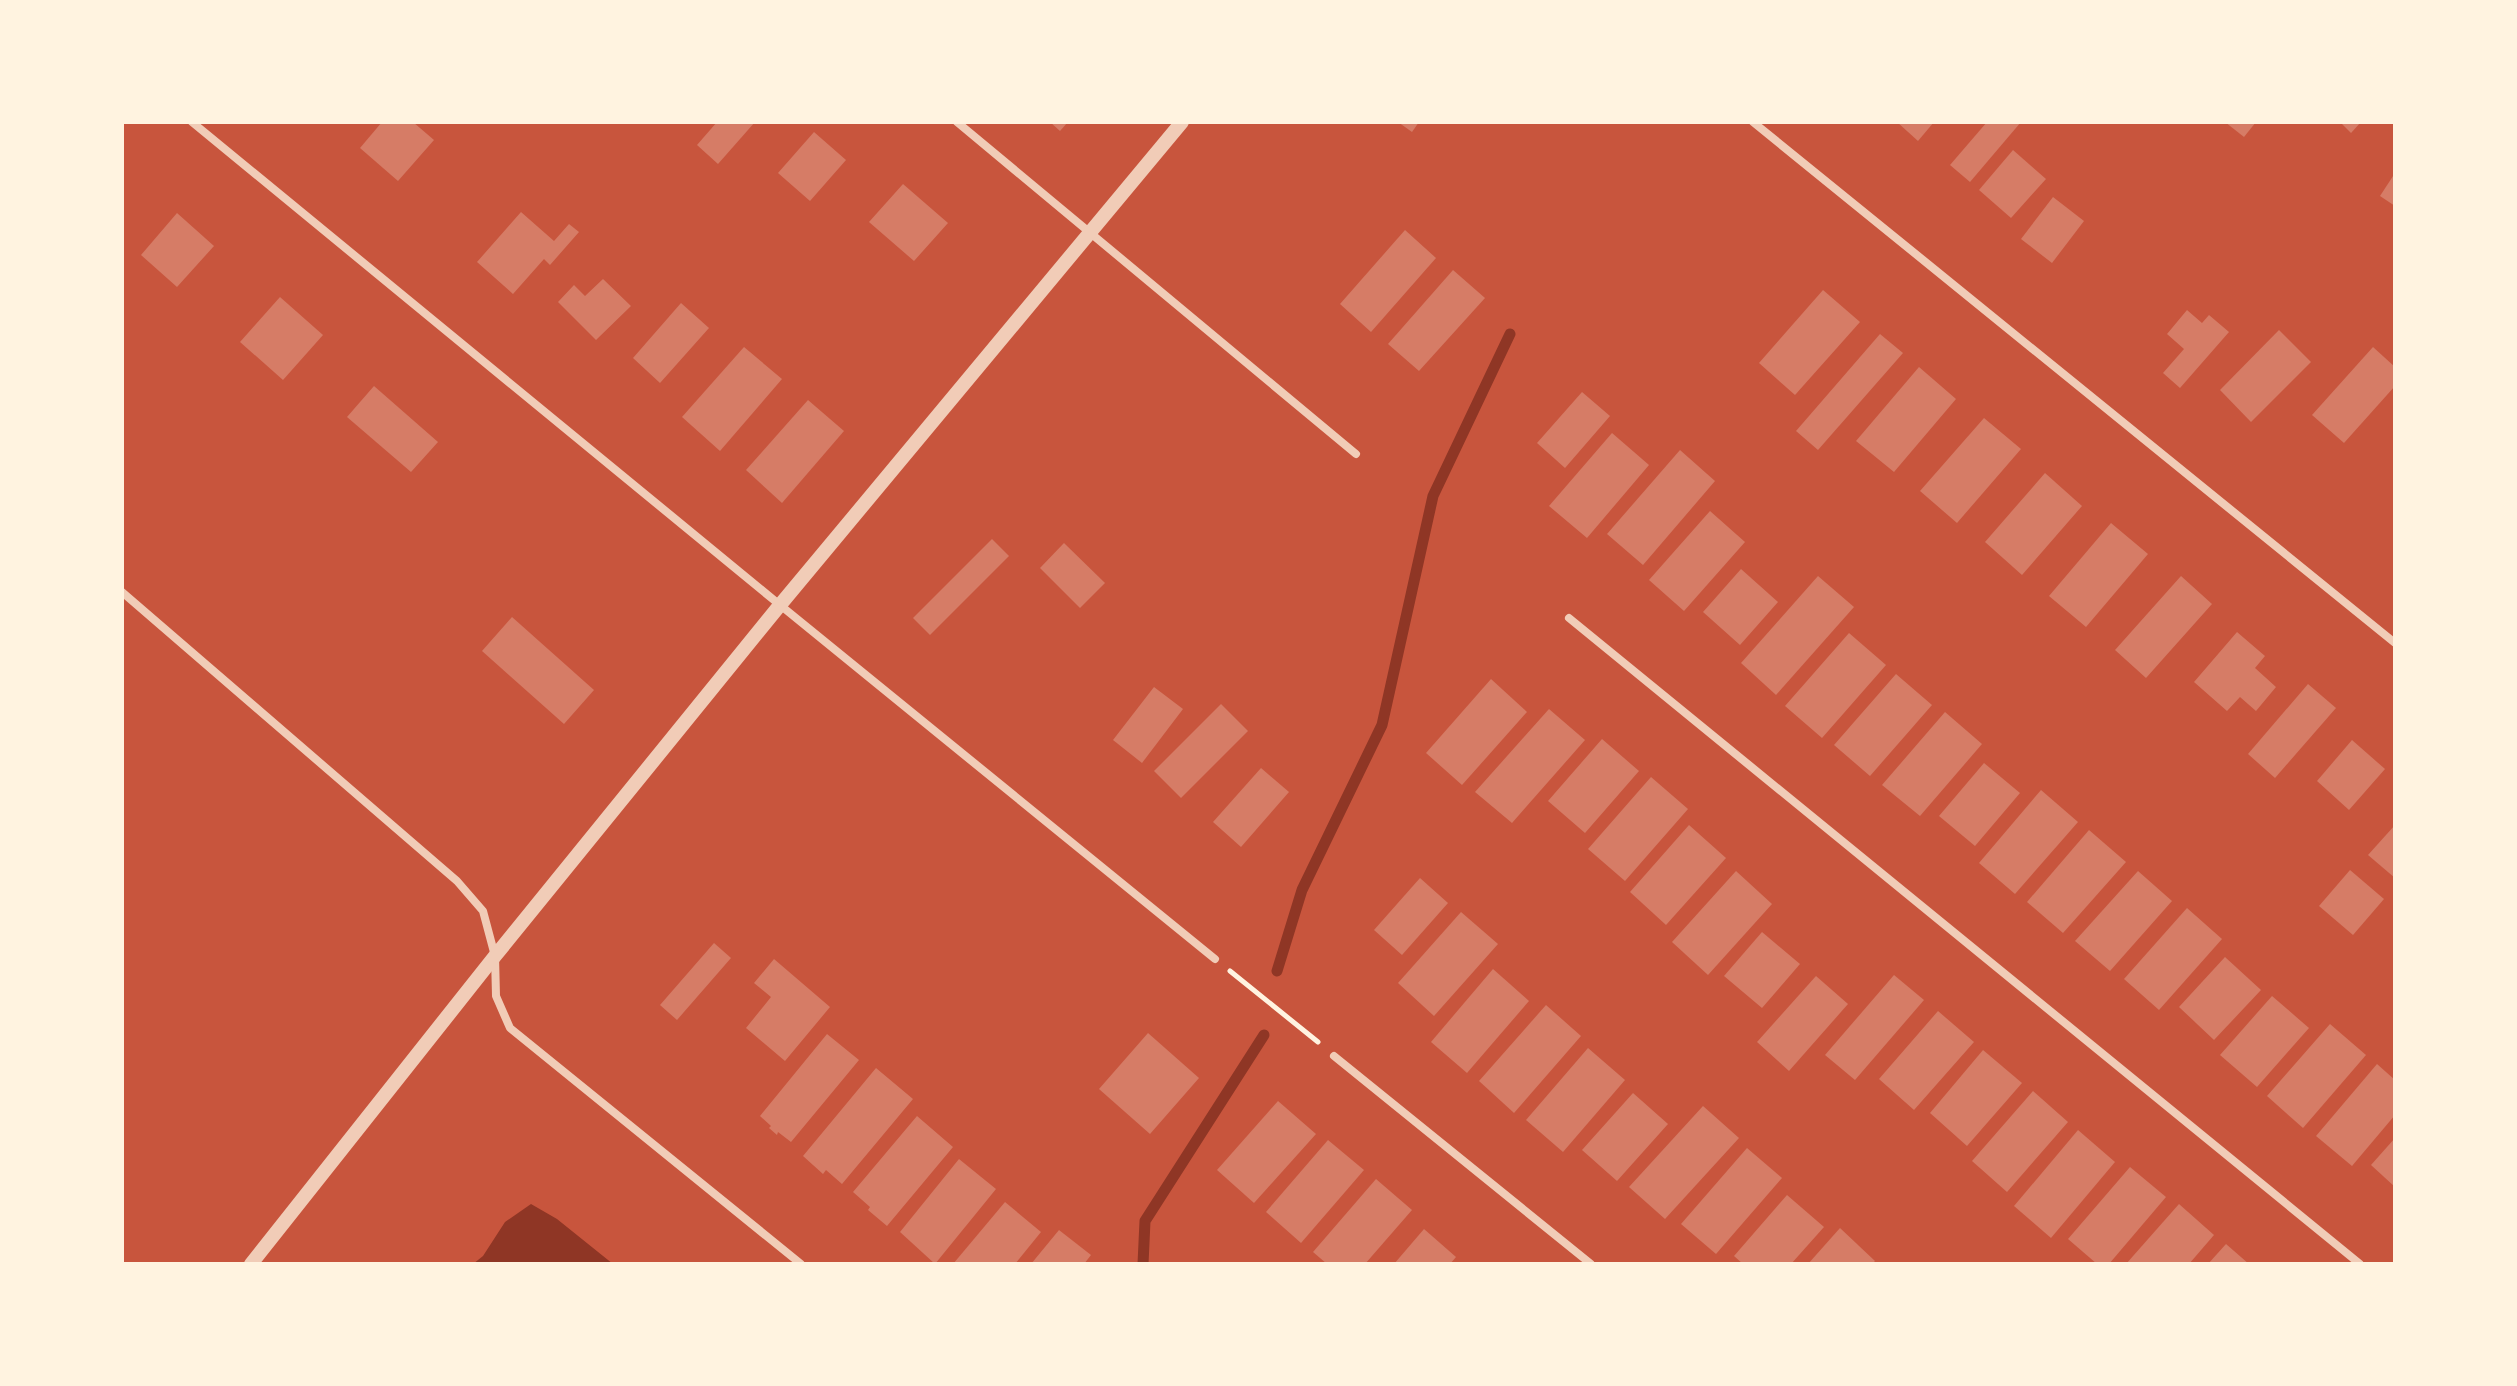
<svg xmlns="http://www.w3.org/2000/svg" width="2517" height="1386" font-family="'Exo 2',sans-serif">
	<rect width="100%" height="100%" fill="#c8553d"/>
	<path fill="#8f3625" d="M531,1204L557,1219L613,1264H473L483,1256L505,1222Z"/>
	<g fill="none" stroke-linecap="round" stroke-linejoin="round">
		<g stroke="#8f3625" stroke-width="11">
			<path d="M1277,971L1302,890L1382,725L1433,496L1510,334"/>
			<path d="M1143,1264L1145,1221L1264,1035"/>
		</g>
	</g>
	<g fill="#d67c66">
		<path d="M382,122H413L434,140L398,181L360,148Z"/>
		<path d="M717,122H755L718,164L697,145Z"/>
		<path d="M1050,122H1068L1060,131Z"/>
		<path d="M1398,122H1419L1412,132Z"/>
		<path d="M1897,122H1934L1918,141Z"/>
		<path d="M1987,122H2021L1970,182L1950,165Z"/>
		<path d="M2225,122H2256L2244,137Z"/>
		<path d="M2340,122H2361L2351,133Z"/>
		<path d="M814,132L846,160L810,201L778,173Z"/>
		<path d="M2013,150L2046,179L2011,218L1979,190Z"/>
		<path d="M2395,173V206L2380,196Z"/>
		<path d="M903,184L948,223L914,261L869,222Z"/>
		<path d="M2053,197L2084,221L2052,263L2021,239Z"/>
		<path d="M521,212L554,241L569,224L579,232L550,265L544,259L513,294L477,262Z"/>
		<path d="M177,213L214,246L177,287L141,255Z"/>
		<path d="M1405,230L1436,258L1371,332L1340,304Z"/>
		<path d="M1453,270L1485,298L1419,371L1388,344Z"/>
		<path d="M603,279L631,306L596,340L558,302L574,285L585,296Z"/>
		<path d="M1823,290L1860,322L1795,395L1759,363Z"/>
		<path d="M280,297L323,335L283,380L240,342Z"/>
		<path d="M681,303L709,328L660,383L633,358Z"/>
		<path d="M2187,310L2202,323L2209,315L2229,332L2180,388L2163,373L2184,349L2167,334Z"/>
		<path d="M2279,330L2311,362L2251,422L2220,390Z"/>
		<path d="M1880,334L1903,353L1818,450L1796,431Z"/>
		<path d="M744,347L782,379L720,451L682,417Z"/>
		<path d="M2373,347L2395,367V386L2344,443L2312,415Z"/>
		<path d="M1919,367L1956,399L1894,472L1856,441Z"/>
		<path d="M374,386L438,442L411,472L347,417Z"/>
		<path d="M1582,392L1610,416L1565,468L1537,443Z"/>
		<path d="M808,400L844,431L782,503L746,470Z"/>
		<path d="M1984,418L2021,449L1957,523L1920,491Z"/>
		<path d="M1612,433L1649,465L1587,538L1549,506Z"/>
		<path d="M1680,450L1715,481L1643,565L1607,534Z"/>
		<path d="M2045,473L2082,506L2022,575L1985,542Z"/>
		<path d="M1710,511L1745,542L1684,611L1649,580Z"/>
		<path d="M2111,523L2148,554L2086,627L2049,596Z"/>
		<path d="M992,539L1009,556L930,635L913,618Z"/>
		<path d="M1064,543L1105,583L1080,608L1040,568Z"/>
		<path d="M1741,569L1778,602L1740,645L1703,612Z"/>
		<path d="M1818,576L1854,607L1776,695L1741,663Z"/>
		<path d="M2181,576L2212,604L2146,678L2115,650Z"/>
		<path d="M512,617L594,690L564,724L482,651Z"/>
		<path d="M2237,632L2265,656L2255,668L2276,687L2256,711L2240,697L2227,711L2194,682Z"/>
		<path d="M1849,633L1886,665L1822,738L1785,706Z"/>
		<path d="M1896,674L1932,705L1870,776L1834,745Z"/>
		<path d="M1491,679L1527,712L1462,785L1426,753Z"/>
		<path d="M2308,684L2336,708L2275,778L2248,754Z"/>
		<path d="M1154,687L1183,709L1142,763L1113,740Z"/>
		<path d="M1221,704L1248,731L1181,798L1154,771Z"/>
		<path d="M1549,709L1585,740L1512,823L1475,792Z"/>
		<path d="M1945,712L1982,744L1920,816L1882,785Z"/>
		<path d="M1602,739L1639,771L1585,833L1548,801Z"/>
		<path d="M2352,740L2385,769L2349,810L2317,781Z"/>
		<path d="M1984,763L2020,793L1975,846L1939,816Z"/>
		<path d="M1261,768L1289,792L1241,847L1213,822Z"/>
		<path d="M1651,777L1688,809L1625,881L1588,849Z"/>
		<path d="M2041,790L2078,822L2015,894L1979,863Z"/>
		<path d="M1689,825L1726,858L1666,925L1630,892Z"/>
		<path d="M2395,825V878L2368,855Z"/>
		<path d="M2089,830L2126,862L2063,933L2027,902Z"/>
		<path d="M2350,870L2384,899L2353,935L2319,906Z"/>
		<path d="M1736,871L1772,904L1708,975L1672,942Z"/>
		<path d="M2138,871L2172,901L2110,971L2075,941Z"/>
		<path d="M1420,878L1448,903L1402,955L1374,930Z"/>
		<path d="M2187,908L2222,939L2159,1010L2124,979Z"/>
		<path d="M1461,912L1498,944L1434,1016L1398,983Z"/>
		<path d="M1762,932L1800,964L1762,1008L1724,976Z"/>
		<path d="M714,943L731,958L677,1020L660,1005Z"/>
		<path d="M2225,957L2261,990L2214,1040L2179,1007Z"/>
		<path d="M774,959L830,1007L785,1061L746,1028L771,997L754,983Z"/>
		<path d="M1493,969L1529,1001L1467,1073L1431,1042Z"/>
		<path d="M1894,975L1924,1000L1855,1080L1825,1055Z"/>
		<path d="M1816,976L1848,1004L1789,1071L1757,1042Z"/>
		<path d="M2272,996L2309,1028L2257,1087L2220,1055Z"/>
		<path d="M1546,1005L1581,1036L1514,1113L1479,1081Z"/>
		<path d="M1938,1011L1974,1042L1914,1110L1879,1079Z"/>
		<path d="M2330,1024L2366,1055L2303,1128L2267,1096Z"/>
		<path d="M1148,1033L1199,1078L1150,1134L1099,1089Z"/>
		<path d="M827,1034L859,1060L791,1142L778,1132L777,1135L769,1128L771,1126L760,1116Z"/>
		<path d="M1588,1048L1625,1080L1563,1152L1526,1120Z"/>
		<path d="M1983,1050L2022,1083L1967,1146L1930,1113Z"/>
		<path d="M2377,1064L2395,1080V1115L2352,1166L2316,1136Z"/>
		<path d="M876,1068L913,1099L842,1184L826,1170L823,1174L803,1156Z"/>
		<path d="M2033,1091L2068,1122L2007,1192L1972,1161Z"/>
		<path d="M1633,1093L1668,1124L1617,1181L1582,1150Z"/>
		<path d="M1278,1101L1316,1134L1254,1203L1217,1170Z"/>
		<path d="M1703,1106L1739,1138L1665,1219L1629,1187Z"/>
		<path d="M917,1116L953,1147L887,1226L868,1210L870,1207L853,1192Z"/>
		<path d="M2078,1130L2115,1162L2051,1238L2014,1206Z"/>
		<path d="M2395,1138V1187L2371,1165Z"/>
		<path d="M1328,1140L1364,1170L1301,1243L1266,1212Z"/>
		<path d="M1747,1148L1782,1178L1716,1254L1681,1224Z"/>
		<path d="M959,1159L996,1189L935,1264L900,1232Z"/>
		<path d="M2130,1167L2166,1197L2109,1264H2097L2068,1239Z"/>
		<path d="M1376,1179L1412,1210L1365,1264H1327L1313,1252Z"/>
		<path d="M1787,1195L1824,1227L1791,1264H1743L1734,1256Z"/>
		<path d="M1005,1202L1041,1232L1015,1264H953Z"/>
		<path d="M2179,1204L2214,1235L2189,1264H2126Z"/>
		<path d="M1840,1228L1875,1261L1872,1264H1808Z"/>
		<path d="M1424,1229L1456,1257L1450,1264H1394Z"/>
		<path d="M1059,1230L1091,1255L1084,1264H1031Z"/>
		<path d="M2226,1244L2249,1264H2208Z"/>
	</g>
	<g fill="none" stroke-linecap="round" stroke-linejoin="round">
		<path stroke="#fff3e0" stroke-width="5" d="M1230,971L1318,1042"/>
		<g stroke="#f1ccb7" stroke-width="8">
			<path d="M192,122L780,605L1215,959"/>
			<path d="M957,122L1356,454"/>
			<path d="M1753,122L2395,643"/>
			<path d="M122,592L457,881L483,911L495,956L496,996L510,1028L801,1264"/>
			<path d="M1569,618L2360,1264"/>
			<path d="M1334,1056L1591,1264"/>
		</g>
		<path stroke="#f1ccb7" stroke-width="14" d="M251,1264L495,956L780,605L1182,122"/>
	</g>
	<rect width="2517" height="1386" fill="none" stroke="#fff3e0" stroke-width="248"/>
</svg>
